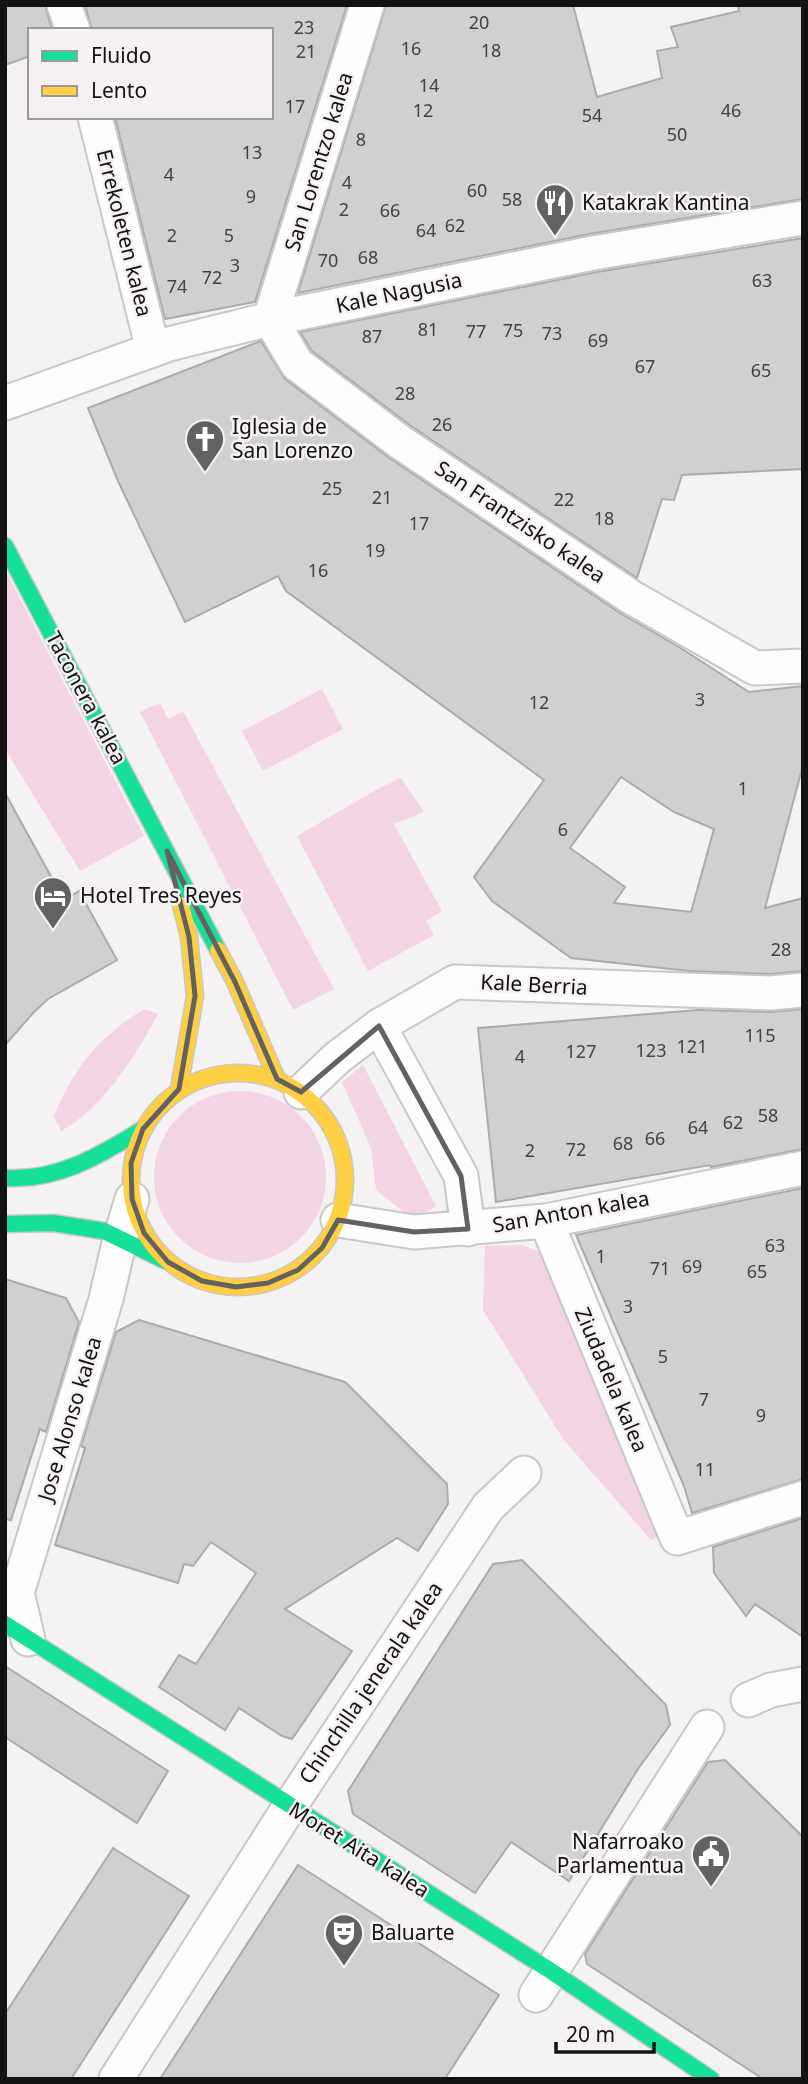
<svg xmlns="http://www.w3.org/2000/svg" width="808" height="2084" font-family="'Noto Sans',sans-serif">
	<rect width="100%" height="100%" fill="#f5f2f4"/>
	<g fill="#f2d4e4">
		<path d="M5,570L144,836L80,871L5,749Z"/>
		<path d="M322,689L343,729L263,771L242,731Z"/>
		<path d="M160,703L168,719L183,711L334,989L293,1010L140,712Z"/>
		<path d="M401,778L424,812L394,824L442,911L426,921L434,935L368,971L297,836L376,790Z"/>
		<path d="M144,1009L158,1014C136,1055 103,1108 61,1131L54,1116C75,1066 98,1038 144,1009Z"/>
		<path d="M363,1065L436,1206L414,1220L376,1190L371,1148L342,1082Z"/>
		<circle cx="240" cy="1177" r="86"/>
		<path d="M522,1245L553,1257L668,1534L651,1540L563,1439L483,1310L485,1246Z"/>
	</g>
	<g fill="#d0d0d1" stroke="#ababac" stroke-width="2" fill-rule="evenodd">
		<path d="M5,5H45L52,30H30V56L5,65Z"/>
		<path d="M85,5H347L255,302L165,319L115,117H271V30H92Z"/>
		<path d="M386,5H573L597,97L662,78L657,51L678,47L671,27L739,11L738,5H803V199L589,234L298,293Z"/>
		<path d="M803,238V469L682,475L674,500L662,499L637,578L411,426L312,351L300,332L597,272Z"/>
		<path d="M261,341L285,379L388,457L620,613L679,647L749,692L803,686V765L765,908L803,898V971L770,974L689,971L571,958L492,901L474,877L544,780L286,591L278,576L185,622L118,481L88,408ZM621,777L674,812L714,829L691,912L614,903L625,887L570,848Z"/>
		<path d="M5,793L64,900L79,891L117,960L48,999L34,1012L5,1045Z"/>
		<path d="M803,1009V1149L711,1167L710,1165L496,1202L478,1028L698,1010L770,1012Z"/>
		<path d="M803,1188V1479L692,1513L684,1486L576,1235Z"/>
		<path d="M5,1279L66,1298L79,1322L46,1432L40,1429L11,1520L5,1519Z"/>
		<path d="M139,1320L345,1382L447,1484L448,1504L418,1551L397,1538L285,1609L352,1651L292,1739L282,1736L239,1708L225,1730L159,1687L179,1655L196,1664L256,1573L211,1542L193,1566L184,1564L178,1583L55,1545L85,1448L81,1446L116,1332Z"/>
		<path d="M803,1518V1637L755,1604L746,1616L714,1573L713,1547Z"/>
		<path d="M522,1560L666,1705L670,1725L638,1769L569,1881L511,1842L475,1893L353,1814L348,1791L493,1564Z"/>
		<path d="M5,1666L168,1771L137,1823L5,1737Z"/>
		<path d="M725,1760L803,1837V2079H763L587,1964L585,1954L708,1762Z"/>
		<path d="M113,1848L189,1896L71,2079H5V2014Z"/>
		<path d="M298,1865L499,1995L445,2079H160Z"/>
	</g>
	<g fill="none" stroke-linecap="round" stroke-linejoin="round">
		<g stroke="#c9c7c8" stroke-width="37">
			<g id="street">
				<path d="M64,5L73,30"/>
				<path d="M95,117L153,350"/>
				<path d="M270,319L297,364L400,442L631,597L755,668L803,666"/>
				<path d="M270,319L367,5"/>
				<path d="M5,403L169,344L270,319L593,253L803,218"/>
				<path d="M379,1026L461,1176L468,1229"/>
				<path d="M301,1092L337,1058L379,1026L455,982L771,993L803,990"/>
				<path d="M338,1220L414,1232L546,1221L803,1168"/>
				<path d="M546,1221L677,1538L803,1498"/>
				<path d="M28,1639L17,1593L106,1299L120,1239L132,1199"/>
				<path d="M748,1700L771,1690L803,1684"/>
				<path d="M536,1995L707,1727"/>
				<path d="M116,2079L290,1806L488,1507L524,1473"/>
			</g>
		</g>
		<g stroke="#c9c7c8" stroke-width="19">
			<g id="fast">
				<path d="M5,546L218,950"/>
				<path d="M5,1178C58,1181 99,1156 143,1129"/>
				<path d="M5,1224L53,1223L104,1231L166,1261"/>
				<path d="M5,1624L551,1971L711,2079"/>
			</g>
		</g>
		<g stroke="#c9c7c8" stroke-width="19">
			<g id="slow">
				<path d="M218,950L235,982L277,1079"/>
				<circle cx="238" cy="1180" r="107"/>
				<path d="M179,1089L195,996L189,937L181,905"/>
			</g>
		</g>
		<use href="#street" stroke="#fefdfd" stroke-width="33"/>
		<use href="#fast" stroke="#16e098" stroke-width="16"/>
		<use href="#slow" stroke="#ffcf43" stroke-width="16"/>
	</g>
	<path fill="none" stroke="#636162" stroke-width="5" stroke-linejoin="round" d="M167,851L235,982L277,1079L301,1092L379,1026L461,1176L468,1229L414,1232L338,1220L322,1248L298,1270L268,1283L236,1287L202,1281L168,1262L144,1233L132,1199L131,1163L143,1129L179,1089L195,996L189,937Z"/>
	<defs>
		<g id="restaurant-pin" transform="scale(2.0125)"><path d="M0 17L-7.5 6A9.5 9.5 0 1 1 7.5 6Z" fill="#636162" stroke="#f6f1f4"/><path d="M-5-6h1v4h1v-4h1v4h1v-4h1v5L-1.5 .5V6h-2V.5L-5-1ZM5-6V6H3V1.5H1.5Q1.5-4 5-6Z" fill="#fff"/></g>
		<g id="church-pin" transform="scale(2.0125)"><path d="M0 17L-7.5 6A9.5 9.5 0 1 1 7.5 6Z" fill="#636162" stroke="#f6f1f4"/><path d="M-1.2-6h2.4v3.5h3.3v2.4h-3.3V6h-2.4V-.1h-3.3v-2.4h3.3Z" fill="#fff"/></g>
		<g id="hotel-pin" transform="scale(2.0125)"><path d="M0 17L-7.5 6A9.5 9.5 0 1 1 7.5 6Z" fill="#636162" stroke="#f6f1f4"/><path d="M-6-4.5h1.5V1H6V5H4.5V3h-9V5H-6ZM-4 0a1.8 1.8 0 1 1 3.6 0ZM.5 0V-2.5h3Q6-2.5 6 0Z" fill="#fff"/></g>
		<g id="civic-pin" transform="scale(2.0125)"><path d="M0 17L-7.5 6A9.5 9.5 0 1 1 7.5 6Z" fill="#636162" stroke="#f6f1f4"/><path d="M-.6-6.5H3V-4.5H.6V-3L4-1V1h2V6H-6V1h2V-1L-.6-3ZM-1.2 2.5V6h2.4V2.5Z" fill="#fff"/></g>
		<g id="theatre-pin" transform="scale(2.0125)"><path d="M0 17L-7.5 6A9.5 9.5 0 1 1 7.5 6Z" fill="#636162" stroke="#f6f1f4"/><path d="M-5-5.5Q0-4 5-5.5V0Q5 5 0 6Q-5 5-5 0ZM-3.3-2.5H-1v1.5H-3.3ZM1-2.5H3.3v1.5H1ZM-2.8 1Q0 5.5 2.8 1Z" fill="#fff"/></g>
	</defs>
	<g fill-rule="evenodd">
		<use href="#restaurant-pin" x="555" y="203"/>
		<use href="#church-pin" x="205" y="439"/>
		<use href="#hotel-pin" x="53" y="896"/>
		<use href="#civic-pin" x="711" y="1854"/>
		<use href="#theatre-pin" x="344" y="1933"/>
	</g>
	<g text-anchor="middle" stroke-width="5" stroke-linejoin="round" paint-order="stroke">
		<g font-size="18" fill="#434242">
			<text x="479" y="29">20</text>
			<text x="304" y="34">23</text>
			<text x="411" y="55">16</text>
			<text x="491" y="57">18</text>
			<text x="306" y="58">21</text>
			<text x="429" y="92">14</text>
			<text x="295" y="113">17</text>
			<text x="423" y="117">12</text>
			<text x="731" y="117">46</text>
			<text x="592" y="122">54</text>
			<text x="677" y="141">50</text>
			<text x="361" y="146">8</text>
			<text x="252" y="159">13</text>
			<text x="169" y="181">4</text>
			<text x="347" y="189">4</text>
			<text x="477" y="197">60</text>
			<text x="251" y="203">9</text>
			<text x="512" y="206">58</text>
			<text x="344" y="216">2</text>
			<text x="390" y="217">66</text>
			<text x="455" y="232">62</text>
			<text x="426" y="237">64</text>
			<text x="172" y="242">2</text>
			<text x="229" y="242">5</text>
			<text x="368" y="264">68</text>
			<text x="328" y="267">70</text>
			<text x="235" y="272">3</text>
			<text x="212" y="284">72</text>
			<text x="762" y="287">63</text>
			<text x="177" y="293">74</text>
			<text x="428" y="336">81</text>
			<text x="513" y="337">75</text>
			<text x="476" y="338">77</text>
			<text x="552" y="340">73</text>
			<text x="372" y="343">87</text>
			<text x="598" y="347">69</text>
			<text x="645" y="373">67</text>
			<text x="761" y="377">65</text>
			<text x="405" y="400">28</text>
			<text x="442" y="431">26</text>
			<text x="332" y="495">25</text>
			<text x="382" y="504">21</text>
			<text x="564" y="506">22</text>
			<text x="604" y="525">18</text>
			<text x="419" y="530">17</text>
			<text x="375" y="557">19</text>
			<text x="318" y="577">16</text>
			<text x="700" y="706">3</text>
			<text x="539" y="709">12</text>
			<text x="743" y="795">1</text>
			<text x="563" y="836">6</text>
			<text x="781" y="956">28</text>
			<text x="760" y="1042">115</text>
			<text x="692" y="1053">121</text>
			<text x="651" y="1057">123</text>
			<text x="581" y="1058">127</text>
			<text x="520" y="1063">4</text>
			<text x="768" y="1122">58</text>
			<text x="733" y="1129">62</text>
			<text x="698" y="1134">64</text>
			<text x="655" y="1145">66</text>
			<text x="623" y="1150">68</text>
			<text x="576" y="1156">72</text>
			<text x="530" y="1157">2</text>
			<text x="775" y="1252">63</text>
			<text x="601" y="1263">1</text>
			<text x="692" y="1273">69</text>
			<text x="660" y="1275">71</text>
			<text x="757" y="1278">65</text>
			<text x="628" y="1313">3</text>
			<text x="663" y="1363">5</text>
			<text x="704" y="1406">7</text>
			<text x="761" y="1422">9</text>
			<text x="705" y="1476">11</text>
		</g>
		<g font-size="21" fill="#141313" stroke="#f6f1f4">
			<text transform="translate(319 162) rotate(-73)" y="7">San Lorentzo kalea</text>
			<text transform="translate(124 233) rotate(76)" y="7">Errekoleten kalea</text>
			<text transform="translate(399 293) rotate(-12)" y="7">Kale Nagusia</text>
			<text transform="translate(520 522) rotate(34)" y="7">San Frantzisko kalea</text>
			<text transform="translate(86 698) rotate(62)" y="7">Taconera kalea</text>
			<text transform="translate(534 985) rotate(3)" y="7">Kale Berria</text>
			<text transform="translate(571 1212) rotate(-10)" y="7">San Anton kalea</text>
			<text transform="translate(611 1380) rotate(67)" y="7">Ziudadela kalea</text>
			<text transform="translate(70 1419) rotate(-73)" y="7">Jose Alonso kalea</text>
			<text transform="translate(371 1683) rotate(-56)" y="7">Chinchilla jenerala kalea</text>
			<text transform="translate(359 1850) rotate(32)" y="7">Moret Aita kalea</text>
		</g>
		<g font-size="21" fill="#141313" stroke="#f6f1f4" text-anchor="start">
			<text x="582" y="210">Katakrak Kantina</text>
			<text x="232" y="434">Iglesia de<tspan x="232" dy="24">San Lorenzo</tspan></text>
			<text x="80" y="903">Hotel Tres Reyes</text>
			<text x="684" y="1849" text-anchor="end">Nafarroako<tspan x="684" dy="24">Parlamentua</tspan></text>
			<text x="371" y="1940">Baluarte</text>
		</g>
	</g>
	<rect width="808" height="2084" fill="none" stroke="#141313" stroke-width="14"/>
	<rect x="28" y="28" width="245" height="91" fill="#f6f1f4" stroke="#9c989a" stroke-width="2"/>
	<rect x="42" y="51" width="35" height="10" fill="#16e098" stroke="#9c989a" stroke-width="2"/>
	<text x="91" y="63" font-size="21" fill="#141313">Fluido</text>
	<rect x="42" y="86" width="35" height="10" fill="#ffcf43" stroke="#9c989a" stroke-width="2"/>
	<text x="91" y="98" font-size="21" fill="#141313">Lento</text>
	<path d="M556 2042v10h98v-10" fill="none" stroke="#141313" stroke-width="3.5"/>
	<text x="566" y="2042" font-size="21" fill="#141313" stroke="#f6f1f4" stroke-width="5" paint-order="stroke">20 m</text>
</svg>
